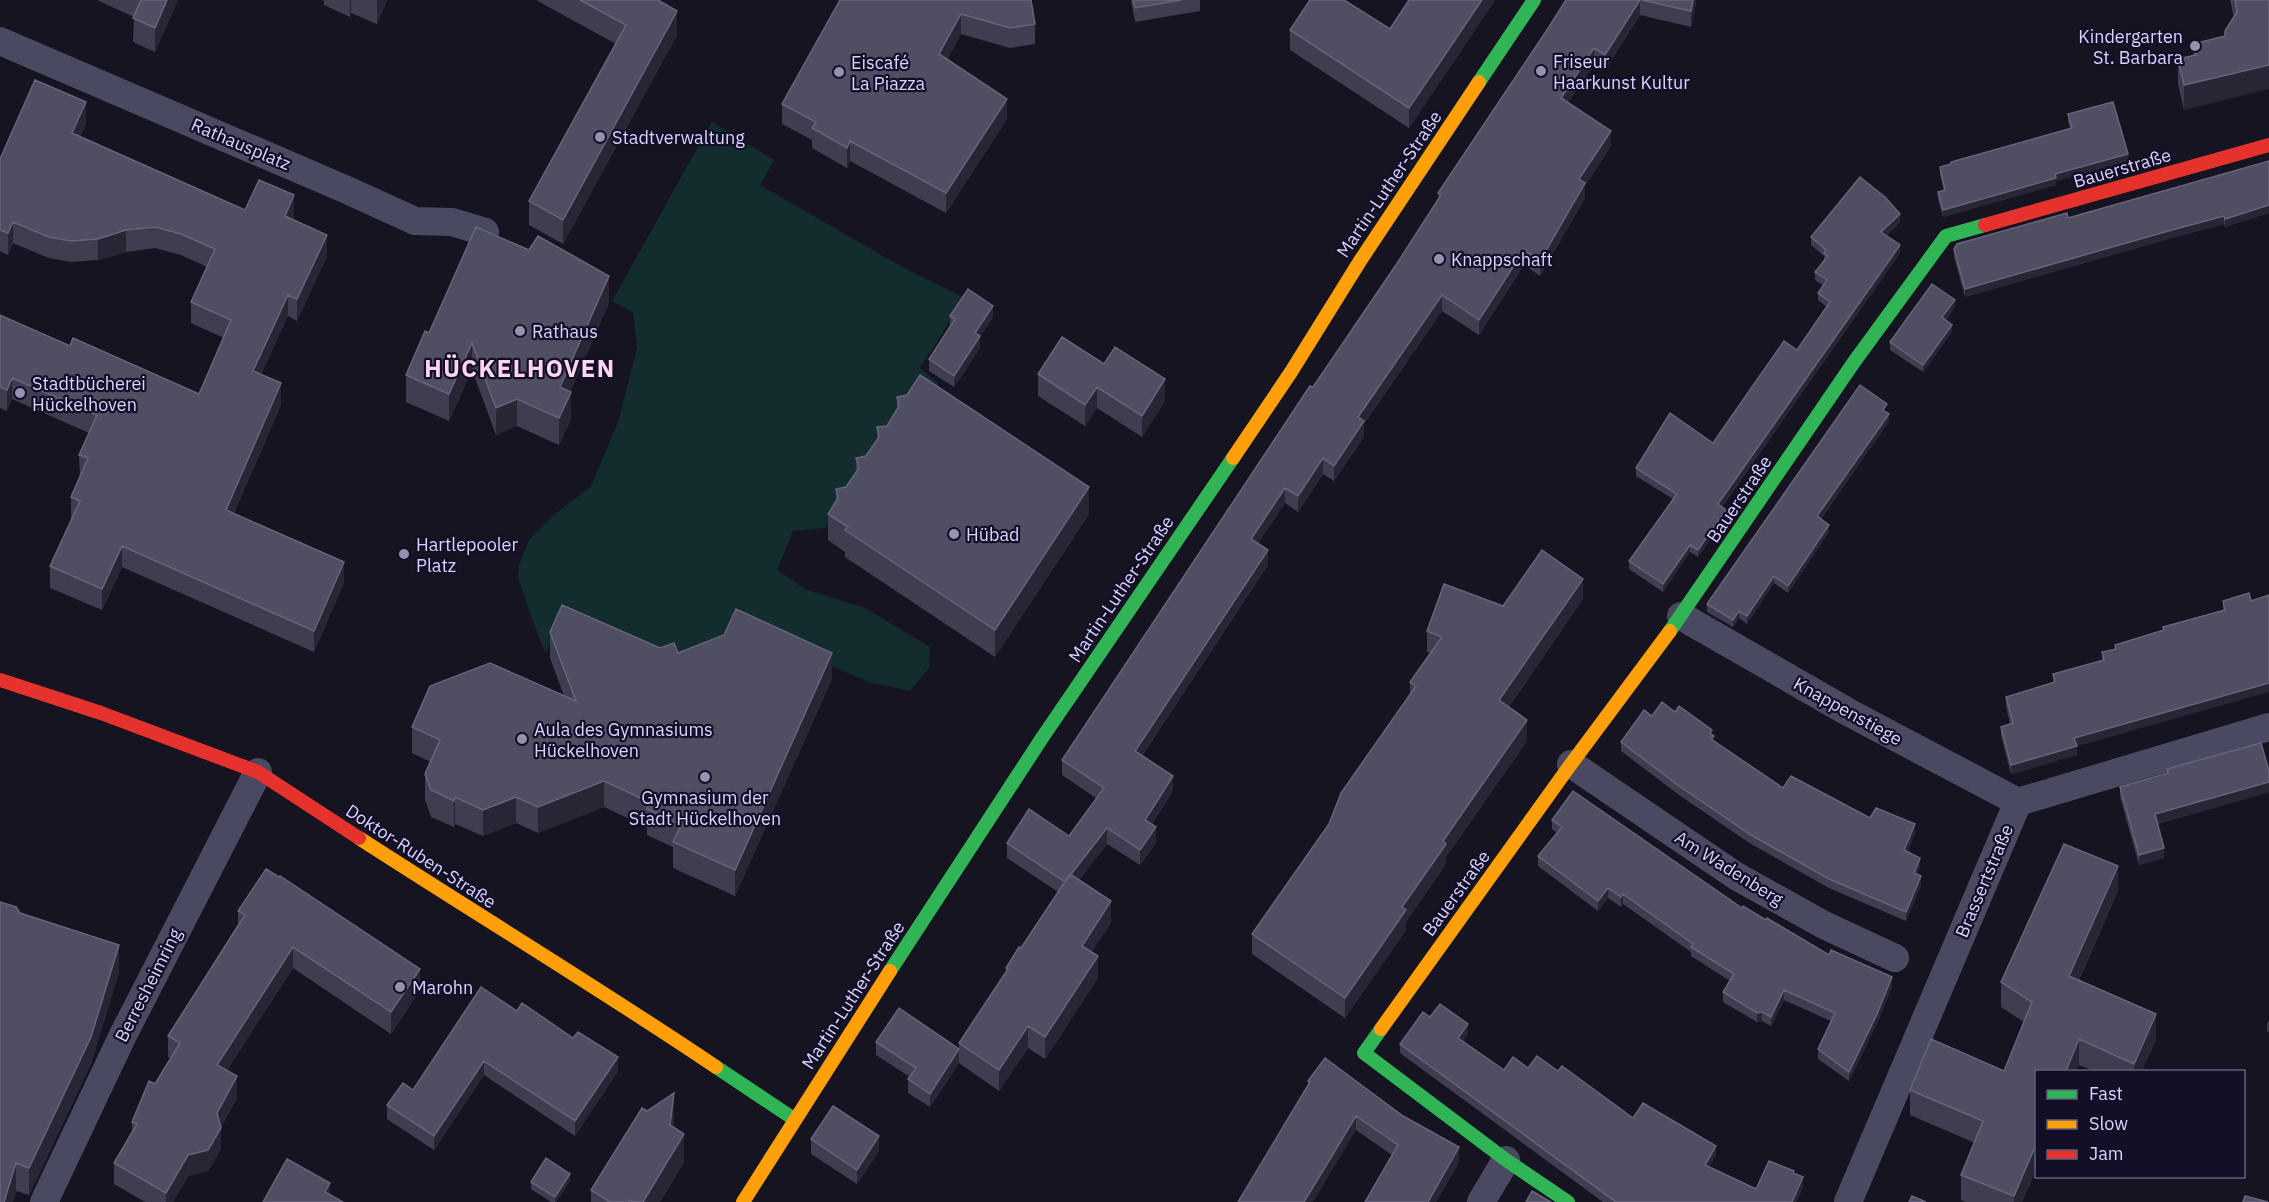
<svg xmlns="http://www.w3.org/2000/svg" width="2269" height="1202" font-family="'IBM Plex Sans',sans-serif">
	<rect width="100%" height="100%" fill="#161421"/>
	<path fill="#132c2d" d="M712,122L774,160L760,185L904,268L965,298L920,368L939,384L925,403L913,397L825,528L793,531L777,570L807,590L865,608L930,647L929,668L910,691L869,682L817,660L718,663L561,627L545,653L529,611L518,576L519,565L529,540L556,513L591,486L618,422L637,348L633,312L612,301Z"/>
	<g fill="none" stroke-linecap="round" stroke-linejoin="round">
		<path stroke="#4a4962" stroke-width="28" d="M0,41L347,190L415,221L452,222L485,232
			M1681,616L1848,712L2018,802
			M1571,764L1736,876L1824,925L1895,958
			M44,1202L123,1035L258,772
			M1481,1202L1506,1160
			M1848,1202L2018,802L2269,727"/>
		<path stroke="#30b455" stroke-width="14" d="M1479,82L1534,0
			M1670,631L1854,362L1946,236L1985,225
			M890,971L1042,738L1233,458
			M1381,1029L1364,1053L1506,1160L1568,1202
			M716,1067L794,1119"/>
		<path stroke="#ff9f0a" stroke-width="14" d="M1233,458L1291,372L1360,261L1479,82
			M359,838C478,915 599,988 716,1067
			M1381,1029L1571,764L1670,631
			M743,1202L890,971"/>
		<path stroke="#e5322d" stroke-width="14" d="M1985,225L2269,145
			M0,680L101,713L258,772L359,838"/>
	</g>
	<path fill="#403d50" d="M97,0H178L155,52L133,42L134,17Z
		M322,0H387L377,24L351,13L350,17L324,5V1Z
		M536,0H658L677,35L563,244L529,225V201L616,44Z
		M840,0H1031L1035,24V44L1010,48L961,34L947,60L1007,119L946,213L850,161L847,168L812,148V140L782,124V104Z
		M1131,0H1200V11L1135,22Z
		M1409,0H1495L1409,128L1290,50V30L1390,29Z
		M1566,0H1696V2L1691,27L1640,15L1605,70L1594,64L1568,102L1611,146L1585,186V198L1540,276L1524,265L1479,335L1442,311L1364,424V437L1334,481L1323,474L1298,512L1285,503L1258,543L1268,565L1142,756L1173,791L1152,824L1156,843L1140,865L1107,844L1079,880L1111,923L1091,952L1098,978L1045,1059L1028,1048L999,1091L959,1063L930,1107L908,1093V1079L910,1077L876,1055V1042L959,1049V1043L1006,971V968L1021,948L1058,892L1007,858V843L1069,836L1096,798L1062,775V760L1396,265L1438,199V193L1547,30Z
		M2230,0H2269L2184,110L2178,84V59L2193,55V44L2225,36L2234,18Z
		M2068,114L2128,161L2056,181V185L1943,217L1938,200V192L1944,191L1940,175V167L2070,128L2068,122Z
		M86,123L80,137L245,210L294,216L293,219L327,256L297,321L288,316L261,374L281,405L234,513L344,583L314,652L122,567L102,610L50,588V566L72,518H71V497L80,476L79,455L89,433L12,399L7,411L0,408V315L70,346L199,394L224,338L191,323V302L207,267L181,255L155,248L126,252L98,260L71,262L49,258L13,243L8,255L0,251V159Z
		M2269,161V213L2225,227L2224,224L2172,238L1965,297L1954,257V249L2068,218Z
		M1900,222L1886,236L1900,253L1722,507L1726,517L1698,557L1690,552L1663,592L1629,569V561L1673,499L1636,476V468L1713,443L1797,350L1827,307L1818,300V293L1823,285L1815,280V272L1824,261V256L1811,245V237Z
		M609,303L570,392L571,419L559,445L517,426L496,435L472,370L449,421L406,402V375L429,333Z
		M1955,307L1946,320L1952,332L1923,372L1890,350V342Z
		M950,316L993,317L980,337V348L954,387L929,371V359L950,328Z
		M1104,364L1165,401L1142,437L1097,408L1085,426L1038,396V374Z
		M897,397L1089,514L995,657L845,557V552L828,540V514L836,501V489L846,487L856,471V458L866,456L877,440V427L887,426L897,410Z
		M1887,411L1889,421L1821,519L1829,532L1788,593L1774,583L1747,624L1739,618L1733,627L1707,612V604Z
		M2249,593L2136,729L2077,746V755L2011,774L2001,736V727L2010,724L2006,706V697L2053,683V674L2102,660V652L2115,649V645L2163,630V627L2223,610V601Z
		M1583,599L1509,707L1527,741L1446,857V864L1406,922V930L1345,1018L1252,954V934L1329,824L1410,695V682L1430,653L1427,652V631L1503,606Z
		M550,632L660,648L678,653L832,679L735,896L673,868V847L647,835V827L604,807L538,833L516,823L483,836L455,824L454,827L431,817L425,800V774L431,762L412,753V727L564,696L550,658Z
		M1652,716L1712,735L1714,741L1783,788L1915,834L1907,852L1920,867L1917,874L1921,885L1906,921L1829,888L1751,844L1679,795L1621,751V742Z
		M2167,769L2269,771V792L2157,824L2164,858L2139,865L2120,797V787L2167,774Z
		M1552,820L1766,920L1829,955L1892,987L1877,1023L1849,1081L1818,1059V1049L1831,1021L1784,1000L1771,1026L1762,1021L1757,1022L1723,1002V992L1730,981L1691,956V952L1623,904L1621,907L1608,898L1598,911L1538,866V856L1557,833L1552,829Z
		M2118,891L2079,980L2156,1040L2142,1071H2094L2079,1065L2037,1071V1167L2022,1202H1966L1961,1200V1175L1975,1143L1910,1115V1090L2004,1071L2024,1022L2001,1007V982Z
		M238,911L420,990L391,1034L293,968L227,1070L237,1098L221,1127V1149L208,1171L188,1176L173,1202H145L114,1184V1163L132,1132V1122L171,1059L168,1057V1036L238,924Z
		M20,913L119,972L91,1064L29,1195L16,1191L13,1202Z
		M517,1011L618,1071L575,1136L484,1075L434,1150L387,1119V1105L413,1090Z
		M1430,1017L1468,1034L1463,1041L1504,1070L1528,1068L1558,1071L1633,1118L1716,1155L1709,1167L1756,1189L1794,1174L1803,1187L1796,1202H1603L1400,1053V1044Z
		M2269,1020V1032L2267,1031V1024Z
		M1308,1081L1459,1162L1436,1202H1365L1392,1155L1356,1130L1308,1085Z
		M647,1111L674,1121L673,1127L684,1162L660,1202H591V1190Z
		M811,1139L879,1151L857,1184L811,1154Z
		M570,1181L556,1202H551L531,1189V1182Z"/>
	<path fill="#282635" d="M167,0H178L155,52V28Z
		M350,0H351V13L350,17Z
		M377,0H387L377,24Z
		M1482,0H1495L1409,128V108Z
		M1640,0V15L1605,70V55Z
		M1693,0H1696V2L1691,27V11Z
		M677,11V35L563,244V220Z
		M961,14V34L939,74V54Z
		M1594,48V64L1561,113V98Z
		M2269,65V89L2184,110V85Z
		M1007,99V119L946,213V193Z
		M86,102V123L72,154V133Z
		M1611,131V146L1585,186V198L1540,276V261L1579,179Z
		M850,141V161L847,168V148Z
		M2128,154V161L2056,181V185L1943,217V210L2055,174Z
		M294,195V216L285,237V216Z
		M2269,205V213L2225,227V219Z
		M1900,214V222L1881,240V232Z
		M2224,216V224L2172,238L1965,297V289L2172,230Z
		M13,222V243L8,255V233Z
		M126,230V252L98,260V239Z
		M327,235V256L297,321V299Z
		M1900,245V253L1718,512V504Z
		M1524,250V265L1479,335V320Z
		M609,276V303L560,414V387Z
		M288,295V316L253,392V371Z
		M1442,295V311L1364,424V437L1334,481V466L1358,417Z
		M1955,300V307L1942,325V317Z
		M993,306V317L980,337V348L954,387V376L975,333Z
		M1952,325V332L1923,372V365Z
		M472,343V370L449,421V394Z
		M12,378V399L7,411V390Z
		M1165,379V401L1142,437V416Z
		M281,383V405L226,531V510Z
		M1097,387V408L1085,426V405Z
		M571,392V419L559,445V418Z
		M517,399V426L496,435V408Z
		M1889,414V421L1817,524V516Z
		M1323,458V474L1298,512V496Z
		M1089,487V514L995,657V630Z
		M1285,488V503L1251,554V539Z
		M1726,510V517L1698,557V550Z
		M1829,525V532L1788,593V586Z
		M1690,545V552L1663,592V584Z
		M122,546V567L102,610V589Z
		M1268,550V565L1135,766V751Z
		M344,562V583L314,652V631Z
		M1774,576V583L1747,624V616Z
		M1583,579V599L1499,721V700Z
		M1739,611V618L1733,627V620Z
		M832,653V679L735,896V870Z
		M2269,683V692L2074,747V738Z
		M1527,720V741L1446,857V864L1406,922V930L1345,1018V998L1443,841Z
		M2077,746V755L2011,774V765Z
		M1173,776V791L1145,835V820Z
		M604,781V807L538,833V807Z
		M2269,782V792L2155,824V814Z
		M455,797V824L454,827V801Z
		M516,797V823L483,836V810Z
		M1915,824V834L1904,860V850Z
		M1156,827V843L1140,865V850Z
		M1107,828V844L1065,897V882Z
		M2164,848V858L2139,865V855Z
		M1920,858V867L1914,882V873Z
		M2118,866V891L2069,1001V976Z
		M1921,876V885L1906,921V912Z
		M1608,888V898L1598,911V901Z
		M1623,894V904L1621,907V897Z
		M1111,901V923L1082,967V946Z
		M119,945V972L91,1064L29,1195V1168Z
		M293,947V968L217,1086V1065Z
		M1098,956V978L1045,1059V1037Z
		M420,969V990L391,1034V1012Z
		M1892,977V987L1877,1023L1849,1081V1072Z
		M1784,990V1000L1771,1026V1017Z
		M1762,1012V1021L1757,1022V1013Z
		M2156,1014V1040L2142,1071H2134V1064Z
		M1468,1024V1034L1458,1047V1038Z
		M1028,1026V1048L999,1091V1070Z
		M2079,1039V1065L2076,1071H2066Z
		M959,1050V1063L930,1107V1094Z
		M618,1057V1071L575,1136V1121Z
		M484,1061V1075L434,1150V1136Z
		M237,1076V1098L217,1134V1113Z
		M674,1093V1121L670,1152V1125Z
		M1356,1116V1130L1313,1202H1304Z
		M221,1128V1149L208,1171L188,1176L173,1202H166V1193L188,1155Z
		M684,1134V1162L660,1202H643Z
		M879,1136V1151L857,1184V1170Z
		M2037,1142V1167L2022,1202H2014V1196Z
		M1716,1146V1155L1705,1174V1165Z
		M1459,1147V1162L1436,1202H1428Z
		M16,1163V1191L13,1202H4Z
		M570,1174V1181L556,1202H555V1197Z
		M1803,1177V1187L1796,1202H1792Z
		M330,1183V1202L325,1192Z"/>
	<path fill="#504e63" stroke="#66637b" stroke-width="1.5" d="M141,0H167L155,28L133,18Z
		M580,0H658L677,11L563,220L529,201L626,25Z
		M840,0H1031L1035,24L1010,28L961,14L939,54L1007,99L946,193L850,141L847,148L812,128L816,122L782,104Z
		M1133,0H1181L1135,8Z
		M1310,0H1344L1390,29L1409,0H1482L1409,108L1290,30Z
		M1566,0H1640L1605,55L1594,48L1561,98L1611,131L1579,179L1585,183L1540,261L1524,250L1479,320L1442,295L1358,417L1364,421L1334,466L1323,458L1298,496L1285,488L1251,539L1268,550L1135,751L1173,776L1145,820L1156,827L1140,850L1107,828L1065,882L1007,843L1029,809L1069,836L1104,788L1062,760L1310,386L1313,387L1396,265L1441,195L1438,193L1547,30Z
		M1642,0H1693L1691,11Z
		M2235,0H2269V65L2184,85L2178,59L2196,55L2193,44L2225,36V31L2237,12Z
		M35,80L86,102L72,133L245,210L259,180L294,195L285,216L327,235L297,299L288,295L253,371L281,383L226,510L344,562L314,631L122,546L102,589L50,566L80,501L71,497L88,458L79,455L97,415L12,378L7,390L0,387V315L70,346L73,338L199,394L231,320L191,302L215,249L181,234L155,227L126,230L98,239L71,241L49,237L13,222L8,233L0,230V159Z
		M2113,102L2128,154L2055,174L2056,178L1943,210L1938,192L1945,190L1940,167L1951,164V162L2072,128L2068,114Z
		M2269,161V205L2225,219L2224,216L2172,230L1965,289L1954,249L1957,244L2067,213L2068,218Z
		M1860,177L1885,197L1900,214L1881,232L1900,245L1718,504L1726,510L1698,550L1690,545L1663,584L1629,561L1677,494L1636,468L1670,413L1713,443L1784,341L1797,350L1830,302L1818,293L1827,280L1815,272L1828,256L1824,253L1826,250L1811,237Z
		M476,227L529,250L538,236L609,276L560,387L571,392L559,418L517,399L496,408L472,343L449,394L406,375L425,331L429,333Z
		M1932,284L1955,300L1942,317L1952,325L1923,365L1890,342Z
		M968,289L993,306L975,333L980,336L954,376L929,359L955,319L950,316Z
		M1062,337L1104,364L1115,347L1165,379L1142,416L1097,387L1085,405L1038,374Z
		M920,375L1089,487L995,630L845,530L848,527L828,514L838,498L836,489L846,487L859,468L856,458L866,456L879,437L877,427L887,426L899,406L897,397L907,395Z
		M1860,385L1887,404L1883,410L1889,414L1817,516L1829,525L1788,586L1774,576L1747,616L1739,611L1733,620L1707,604Z
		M1542,550L1583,579L1499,700L1527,720L1443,841L1446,844L1402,907L1406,910L1345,998L1252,934L1329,824L1341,793L1416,686L1410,682L1442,637L1427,631L1444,584L1503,606Z
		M2249,593L2251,601L2269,595V683L2074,738L2077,746L2011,765L2001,727L2013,723L2006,697L2055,682L2053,674L2104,660L2102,652L2116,649L2115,645L2164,630L2163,627L2225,610L2223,601Z
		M562,605L660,648L674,643L678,653L724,635L736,609L832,653L735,870L673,842L681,825L647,809L649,802L604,781L538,807L516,797L483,810L455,797L454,801L431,790L425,774L440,740L412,727L430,686L490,663L576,701L550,632Z
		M1662,702L1675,712L1679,706L1712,730L1710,733L1714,736L1711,739L1783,788L1791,776L1870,818L1876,808L1915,824L1904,850L1920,858L1914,873L1921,876L1906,912L1829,879L1751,835L1679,786L1621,742L1644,710L1652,716Z
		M2261,743L2269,771V782L2155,814L2164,848L2139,855L2120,787L2168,773L2167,769Z
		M1573,791L1742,908L1743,906L1766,920L1767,918L1829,955L1831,950L1892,977L1877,1014L1849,1072L1818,1049L1835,1013L1784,990L1771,1017L1762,1012L1757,1013L1723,992L1734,974L1691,947L1693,944L1623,894L1621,897L1608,888L1598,901L1538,856L1562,827L1552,820Z
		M2064,844L2118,866L2069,976L2156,1014L2134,1064L2079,1039L2066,1071H2037V1142L2014,1196L1961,1175L1983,1121L1910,1090L1931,1039L2004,1071L2032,1002L2001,982Z
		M266,869L279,877L280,876L420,969L391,1012L293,947L217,1065L237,1076L217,1113L221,1128L208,1150L188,1155L166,1193L114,1163L137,1124L132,1122L149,1081L155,1084L180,1043L168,1036L245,915L238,911Z
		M1070,874L1111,901L1082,946L1098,956L1045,1037L1028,1026L999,1070L959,1043L1008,969L1006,968L1019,947L1021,948Z
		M0,902L16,907L20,913L119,945L91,1037L29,1168L16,1163L4,1202H0Z
		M481,987L517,1011L522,1003L573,1038L578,1032L618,1057L575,1121L484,1061L434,1136L387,1105L403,1083L413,1090Z
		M1440,1004L1468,1024L1458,1038L1504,1070L1513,1057L1528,1068L1537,1056L1558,1071L1562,1066L1633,1118L1643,1103L1716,1146L1705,1165L1756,1189L1769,1161L1794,1171L1793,1173L1803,1177L1792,1202H1616L1400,1044L1423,1012L1430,1017Z
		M899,1008L959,1049L930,1094L908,1079L916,1068L876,1042Z
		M1325,1058L1403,1116L1459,1147L1428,1202H1365L1398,1145L1356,1116L1304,1202H1238L1310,1082L1308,1081Z
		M674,1093L670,1125L684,1134L643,1202H633L630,1200L629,1202H610L591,1190L642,1108L647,1111Z
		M833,1106L879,1136L857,1170L811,1139Z
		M546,1158L570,1174L555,1197L531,1182Z
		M287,1159L330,1183L325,1192L343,1202H263Z
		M1532,1191L1551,1202H1526Z
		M1912,1196L1926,1202H1909Z
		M2245,1196L2268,1202H2243Z"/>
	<g fill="#9591b1" stroke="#130f26" stroke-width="2">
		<circle cx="2195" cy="46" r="6"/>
		<circle cx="1541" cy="71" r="6"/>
		<circle cx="839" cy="72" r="6"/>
		<circle cx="600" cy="137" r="6"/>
		<circle cx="1439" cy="259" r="6"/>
		<circle cx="520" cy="331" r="6"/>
		<circle cx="20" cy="393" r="6"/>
		<circle cx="954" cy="534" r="6"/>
		<circle cx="404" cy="554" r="6"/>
		<circle cx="522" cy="739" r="6"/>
		<circle cx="705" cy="777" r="6"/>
		<circle cx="400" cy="987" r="6"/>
	</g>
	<g text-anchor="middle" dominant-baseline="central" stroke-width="4.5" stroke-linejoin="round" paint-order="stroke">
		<g font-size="18" fill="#d9d4ff" stroke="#130f26" text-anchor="start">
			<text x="2183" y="36" text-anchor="end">Kindergarten<tspan x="2183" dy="21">St. Barbara</tspan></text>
			<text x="1553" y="61">Friseur<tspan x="1553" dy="21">Haarkunst Kultur</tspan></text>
			<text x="851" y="62">Eiscafé<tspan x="851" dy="21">La Piazza</tspan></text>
			<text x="612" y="137">Stadtverwaltung</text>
			<text x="1451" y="259">Knappschaft</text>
			<text x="532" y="331">Rathaus</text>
			<text x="32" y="383">Stadtbücherei<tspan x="32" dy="21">Hückelhoven</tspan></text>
			<text x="966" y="534">Hübad</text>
			<text x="416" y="544">Hartlepooler<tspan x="416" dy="21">Platz</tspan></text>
			<text x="534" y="729">Aula des Gymnasiums<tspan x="534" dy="21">Hückelhoven</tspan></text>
			<text x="705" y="797" text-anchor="middle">Gymnasium der<tspan x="705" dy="21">Stadt Hückelhoven</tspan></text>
			<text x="412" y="987">Marohn</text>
		</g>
		<g font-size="18" fill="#d9d4ff" stroke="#130f26">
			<text transform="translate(241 144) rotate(23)">Rathausplatz</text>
			<text transform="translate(2122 168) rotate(-16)">Bauerstraße</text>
			<text transform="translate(1389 184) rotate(-56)">Martin-Luther-Straße</text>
			<text transform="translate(1739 499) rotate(-56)">Bauerstraße</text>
			<text transform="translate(1121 589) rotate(-56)">Martin-Luther-Straße</text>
			<text transform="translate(1848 711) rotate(29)">Knappenstiege</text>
			<text transform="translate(421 856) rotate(33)">Doktor-Ruben-Straße</text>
			<text transform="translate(1729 868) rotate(32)">Am Wadenberg</text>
			<text transform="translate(1984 881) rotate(-67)">Brassertstraße</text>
			<text transform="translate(1456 893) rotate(-54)">Bauerstraße</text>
			<text transform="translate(148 985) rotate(-63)">Berresheimring</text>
			<text transform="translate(853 995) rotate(-57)">Martin-Luther-Straße</text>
		</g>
		<g font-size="24" font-weight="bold" letter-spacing="1.5" fill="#ffd6f0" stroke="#130f26">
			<text x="520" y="368">HÜCKELHOVEN</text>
		</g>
	</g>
	<rect x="2035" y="1070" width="210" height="108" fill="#130f26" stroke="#625e7d" stroke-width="1.5"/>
	<rect x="2047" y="1090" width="30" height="9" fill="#30b455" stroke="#625e7d" stroke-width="1.5"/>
	<text x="2089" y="1100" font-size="18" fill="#d9d4ff">Fast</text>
	<rect x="2047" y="1120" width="30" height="9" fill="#ff9f0a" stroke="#625e7d" stroke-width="1.5"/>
	<text x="2089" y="1130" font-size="18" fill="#d9d4ff">Slow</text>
	<rect x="2047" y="1150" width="30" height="9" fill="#e5322d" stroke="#625e7d" stroke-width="1.5"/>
	<text x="2089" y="1160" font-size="18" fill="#d9d4ff">Jam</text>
</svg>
